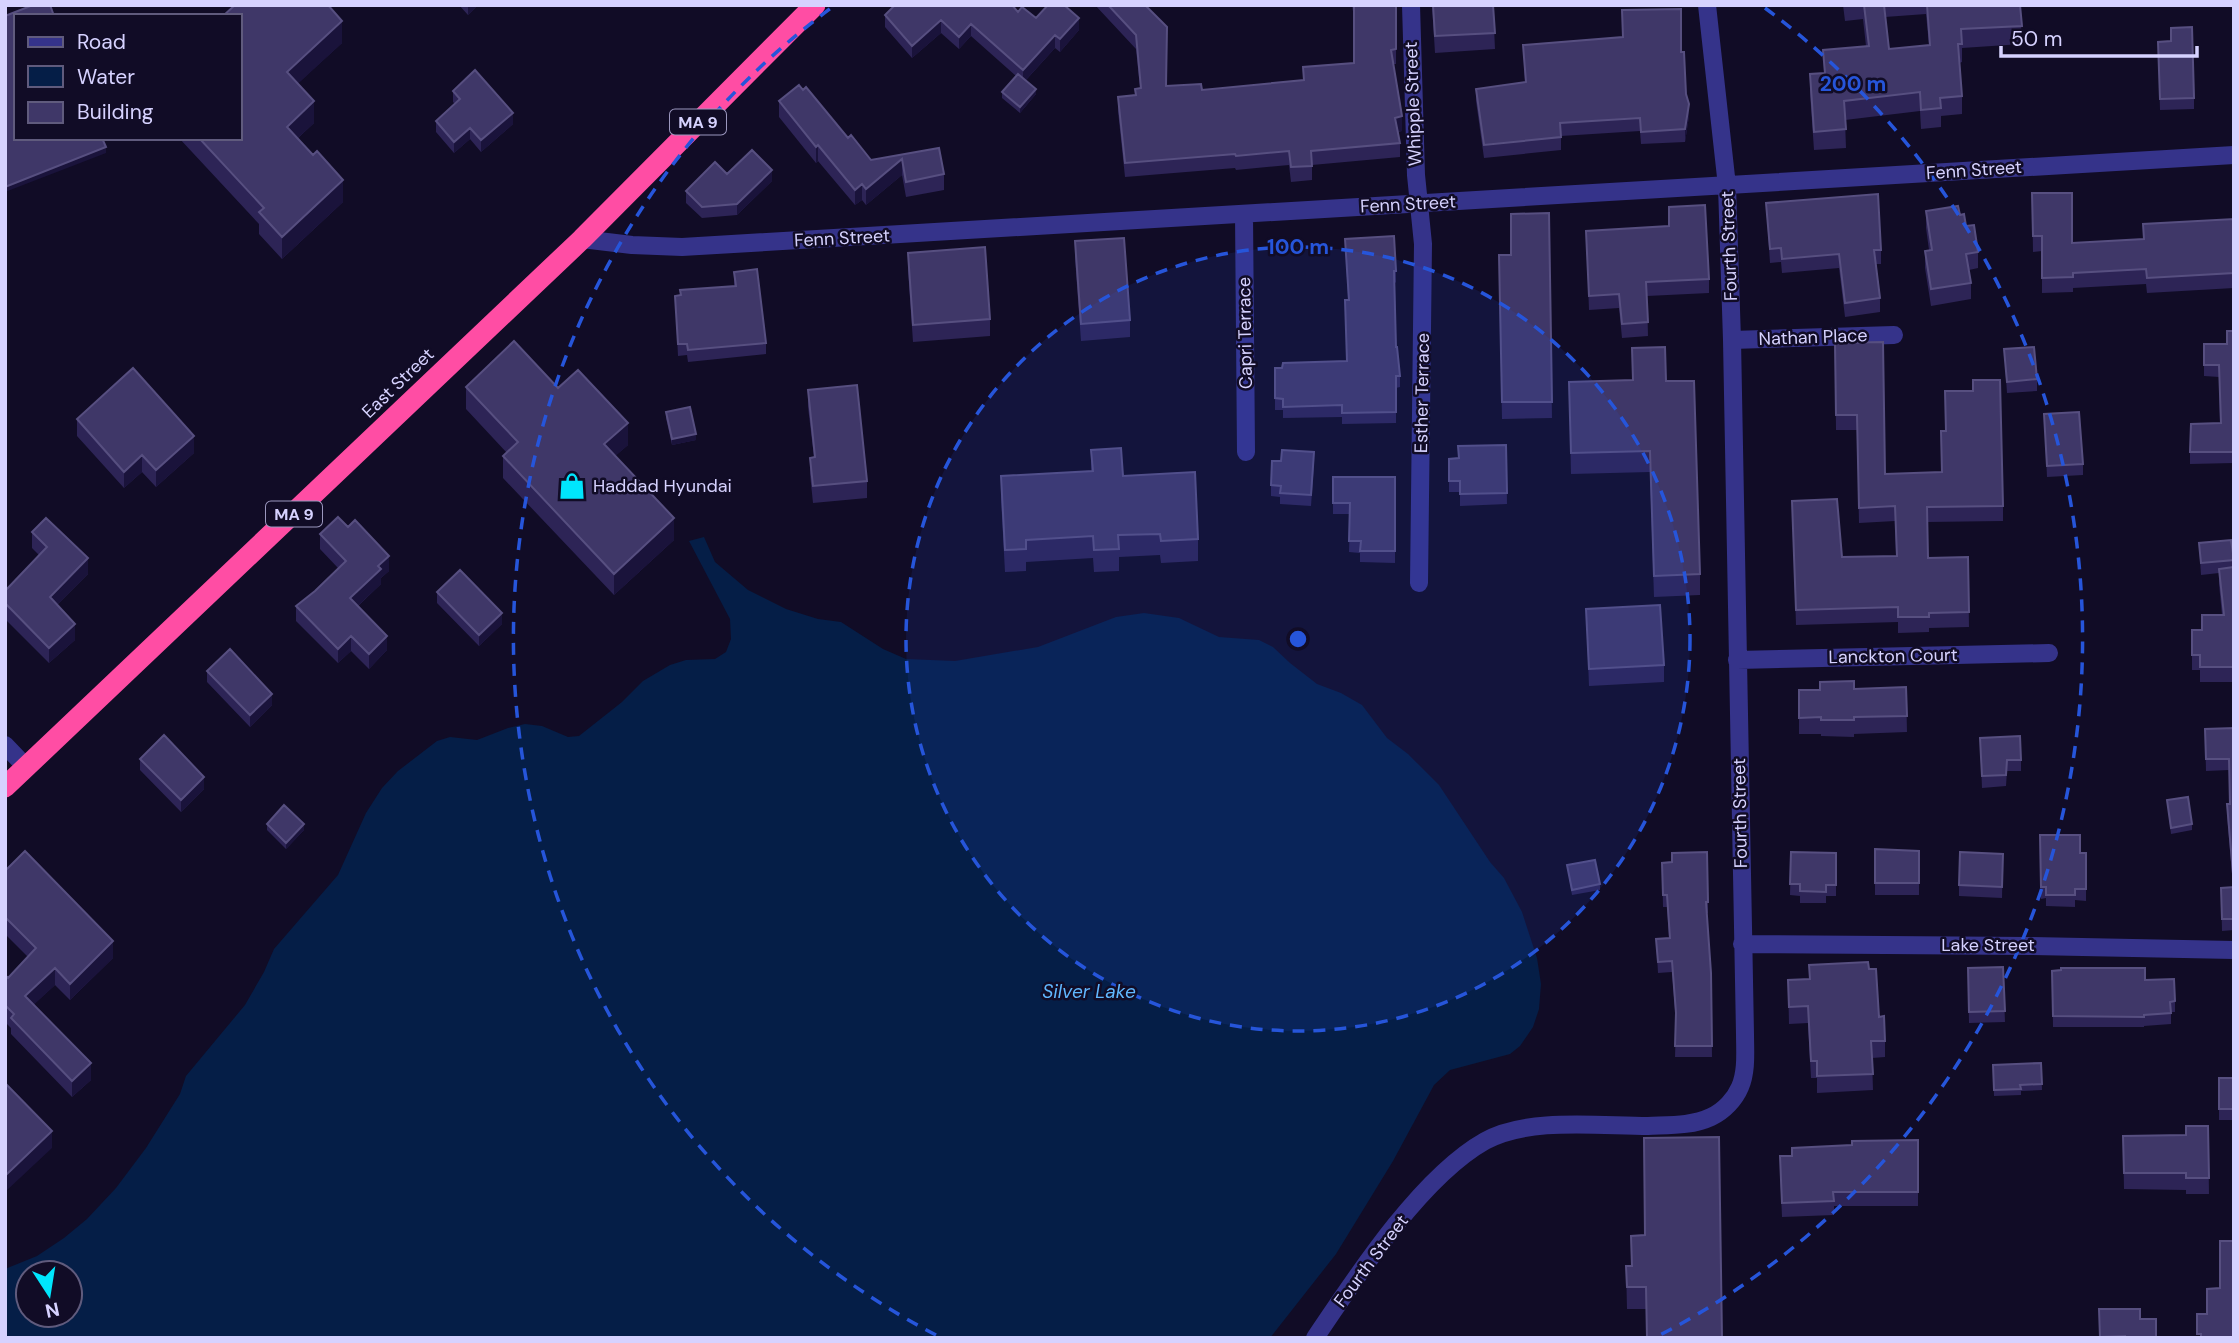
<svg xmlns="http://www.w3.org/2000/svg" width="2239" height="1343" font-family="'DM Sans',sans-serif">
	<rect width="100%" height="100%" fill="#110c26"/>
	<path fill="#051e47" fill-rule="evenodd" d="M704,537L715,562L748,590L786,609L818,619L841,622L883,649L906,659L955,661L1038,647L1116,617L1144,613L1179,618L1219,637L1259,640L1273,647L1290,663L1317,684L1341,693L1362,705L1387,738L1408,754L1439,785L1490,862L1504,878L1522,912L1537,958L1541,984L1539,1009L1533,1027L1520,1046L1510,1054L1450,1070L1434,1085L1393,1161L1336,1254L1270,1338H5V1269L37,1256L64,1238L87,1219L116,1188L146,1148L180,1094L186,1076L245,1005L264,972L274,949L338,875L366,813L382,788L398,771L437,741L450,737L477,740L508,728L525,724L542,726L568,737L579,736L622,702L643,681L670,665L686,660L715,659L726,652L731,639L730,619L689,541ZM28,1273H70V1315H28Z"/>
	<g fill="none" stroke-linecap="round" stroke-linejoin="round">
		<path stroke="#35338a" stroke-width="18" d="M1411,5L1416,175L1423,244L1419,583
			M1244,214L1246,452
			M582,239L632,245L682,247L2234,155
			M1732,340L1894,335
			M1737,660L2049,653
			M5,745L26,767
			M1742,944L2028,946L2234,950
			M1315,1338C1356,1277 1421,1177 1485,1141C1528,1117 1599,1126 1648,1126C1669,1125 1692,1126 1711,1117C1724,1111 1735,1099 1740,1087C1747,1071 1745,1051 1745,1034L1732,340L1727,186L1707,5"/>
		<path stroke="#ff4da4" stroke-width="21" d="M5,787L582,239L815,5"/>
	</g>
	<path fill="#2d2456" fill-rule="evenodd" d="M459,5H478L468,15Z
		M1095,5H1145L1167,86L1202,90L1303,80V67L1354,63V18L1352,5H1396V64H1393L1402,131L1398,132L1400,143V157L1312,165V180L1291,182L1289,165L1236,170L1235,168L1125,177L1118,111V97L1135,95V89L1140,88L1136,49Z
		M1432,5H1493L1495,49L1435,53Z
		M1843,5H2020L2022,44L1962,48V62L1959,63L1962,96V114L1941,116V127L1921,129L1920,111L1845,120L1846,148L1814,150L1810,93V74L1824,73L1823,50L1866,46L1863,19L1845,21ZM1926,14L1929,45L1889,49L1885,17Z
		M1018,12L1036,18L1079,30L1060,52L1055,48L1026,80L1036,94L1020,113L1002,98V92L1016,76L971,36L959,49L941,33L912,58L885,27V15Z
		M240,16L342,43L298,83L314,123L298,138L313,155L343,202L282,259L259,234V224L179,138H240Z
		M2158,42L2194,98V109L2160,110Z
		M1523,45L1681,52L1689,116L1685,142L1641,144L1640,131L1561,136V150L1484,158L1476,101V89L1525,82Z
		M453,91L513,124L481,152L470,139L454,153L436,132V121L455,104L453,102Z
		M779,101L848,138L871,160L939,148L944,174V190L906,197L902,175L866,205L862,200L855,205L818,161L816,163L779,117Z
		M727,174L772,181L737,215L702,218L686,203V191Z
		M2032,193L2072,243L2143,239V224L2234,219V288L2147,293L2146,284L2073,288V292L2042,293V251L2033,252Z
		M1766,203L1881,250V264H1876L1880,298V312L1845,317L1839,268L1782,273L1781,262L1770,263Z
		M1926,211L1960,215L1978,252V268L1969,270L1971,283V299L1931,306L1925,268V251L1929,250L1926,228Z
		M1549,213L1552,418L1502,419L1499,255H1511Z
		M1586,231L1709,279V293L1647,296L1648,336L1622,338L1619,308L1589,310Z
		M1345,239L1396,271V282L1395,283L1396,347L1400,376V387L1396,388V423L1342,424V417L1283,418V410H1275V368L1346,361L1348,300Z
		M1075,241L1130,320V337L1081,341L1075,258Z
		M908,253L990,319V336L913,342L908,270Z
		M734,272L766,343V354L688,362L687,355L678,356L675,296L734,286Z
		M2234,331V463L2190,464V452L2220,423L2219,377L2204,376V344H2227Z
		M1835,343L1885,474L2003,506V521L1927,522L1928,558L1968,557L1969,627L1929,628V632L1898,633V622L1796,625L1792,501L1842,557L1896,556L1895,521L1859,523L1857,430H1836Z
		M1632,348L1666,381L1700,574V595L1654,597L1650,472L1571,474L1569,382L1633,380Z
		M2004,349L2037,379V391L2007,393Z
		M466,387L558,388L628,445L615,456L674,540L614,595L503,478V456L507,453L466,409Z
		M808,390L867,481V498L813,503L810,474V458L814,457L808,407Z
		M666,412L696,440L672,445L666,418Z
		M2044,414L2083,464V475L2047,477Z
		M77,419L194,453L156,487L142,472L124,488L77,436Z
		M1506,445L1507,504L1460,506V492H1449V459L1458,458V446Z
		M1091,450L1198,539V561L1161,563L1160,555L1119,557V571L1094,572L1093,558L1026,562V571L1005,572L1001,498V476L1091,471Z
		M1281,461L1314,464L1311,506L1280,504V497L1271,496V485Z
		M1333,477H1395V563L1360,562V553L1349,552L1350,514H1333Z
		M32,532L88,574L57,605L75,640L49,663L5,619V591L39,555L32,548Z
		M320,534L389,571L381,578V584L358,606L387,650L369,669L351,651L338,663L296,621V606L315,591L338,568L320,549Z
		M2199,543L2234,560V682H2200V670H2192V630H2202L2222,615L2219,584V573L2201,575Z
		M437,592L502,624L479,646L437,603Z
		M1586,609L1664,665V682L1589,686Z
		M207,671L272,705L250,727L207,682Z
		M1906,687L1907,732L1854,734V737L1821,736V734H1799V690Z
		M2234,728V930L2222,931L2221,888L2233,887L2227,815V804H2229V770L2206,771L2205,729Z
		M1980,738L2021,760V771H2007L2006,786L1982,788Z
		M140,759L204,789L181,812L140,770Z
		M2167,800L2192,824V830L2171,834Z
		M267,824L304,830L286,849L267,830Z
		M2040,835L2080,853H2086V901L2075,900V907L2046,906V898L2041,899Z
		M1875,849L1919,851V895H1875Z
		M1791,852L1836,853V896H1826V903H1800V896L1790,895Z
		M2003,854L2002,898L1959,896V885Z
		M1662,863L1708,902V913H1707L1711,973L1712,1057H1675L1676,1023L1672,972L1658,973L1656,939L1669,938L1667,907H1663Z
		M1567,865L1600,884V890L1572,895Z
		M5,871L113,958L70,1000L55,985L34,1004L91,1080L72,1097L11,1034V1028L5,1022V975L8,978L28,957L5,934Z
		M1809,965L1869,969L1879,1017L1885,1041V1057L1872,1058L1873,1090L1817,1093V1078H1811L1808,1023L1789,1024L1788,980L1809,979Z
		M2003,967L2005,1022L1969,1023L1968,968Z
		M2052,971L2145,980L2175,1001V1012H2171V1024L2144,1026V1027H2053Z
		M2041,1063L2042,1090L2021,1091V1095L1994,1096L1993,1065Z
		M2219,1078H2234V1120H2219Z
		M2208,1126L2209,1194H2186V1190L2124,1189L2123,1136L2186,1135Z
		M1719,1137L1722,1338H1733H1646V1309H1627L1626,1266H1632L1631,1236L1645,1235L1644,1138Z
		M1918,1140V1206H1834V1215L1782,1217L1780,1171L1792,1156L1852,1145Z
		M2099,1309L2140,1319L2156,1338H2100Z"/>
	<path fill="#1a133b" d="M468,5H478L468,15Z
		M1079,18V30L1060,52V39Z
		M941,20V33L912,58V46Z
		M342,21V43L287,94V72Z
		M971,24V36L959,49V37Z
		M1055,35V48L1023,83V70Z
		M1036,89V94L1020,113V107Z
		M314,101V123L287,148V127Z
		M1689,104V116L1685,142V129Z
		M513,113V124L481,152V140Z
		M1402,116V131L1395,132V118Z
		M470,128V139L454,153V142Z
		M818,145V161L816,163V147Z
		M106,147V153L5,192V187Z
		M902,159V175L866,205V189Z
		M772,170V181L737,215V204Z
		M343,180V202L282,259V237Z
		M862,184V200L855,205V190Z
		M628,423V445L604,466V444Z
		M696,434V440L672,445V439Z
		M194,436V453L156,487V470Z
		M142,455V472L124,488V472Z
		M674,518V540L614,595V574Z
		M389,556V571L381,578V584L350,613V598Z
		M88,558V574L50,612V597Z
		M502,613V624L479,646V635Z
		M75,624V640L49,663V648Z
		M351,636V651L338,663V649Z
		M387,636V650L369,669V654Z
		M272,694V705L250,727V715Z
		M204,777V789L181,812V800Z
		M304,824V830L286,849V843Z
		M113,941V958L70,1000V984Z
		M55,968V985L25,1013V996Z
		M91,1063V1080L72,1097V1081Z
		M52,1131V1148L5,1192V1176Z"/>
	<path fill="#3f3768" stroke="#574f80" stroke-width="2" d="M33,5H50L54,16H16V138H102L106,147L5,187V16Z
		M235,5H328L342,21L287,72L314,101L287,127L313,155L317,151L343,180L282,237L259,212L264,208L199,138H240V16H223Z
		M895,5H1012L1018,12L1022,7L1036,18L1048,5H1064L1079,18L1060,39L1055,35L1023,70L971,24L959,37L941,20L912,46L885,15Z
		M1108,5H1145L1167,27L1166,86L1201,84L1202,90L1304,80L1303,67L1354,63V5H1396V49L1391,50L1402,116L1395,118L1400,143L1311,151L1312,166L1291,167L1289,151L1236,156L1235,154L1125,163L1118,97L1136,95L1135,89L1141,88L1136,35Z
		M1433,5H1493L1495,33L1435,36Z
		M1864,5H1884L1889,49L1930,45L1927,5H2020L2022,26L1961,29L1962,44H1958L1962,96L1940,98L1941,108L1921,110L1920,92L1844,101L1846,129L1814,132L1810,74L1825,73L1823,50L1869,46Z
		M1681,9V52H1684L1686,94L1689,104L1685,129L1641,132L1640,118L1560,123L1561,137L1484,145L1476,89L1526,82L1523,45L1623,37L1622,10Z
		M2192,27L2194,98L2160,99L2158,42L2171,41V28Z
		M475,70L513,113L481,140L470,128L454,142L436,121L460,99L453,91Z
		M1018,74L1036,89L1020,107L1002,92Z
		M799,85L803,90L806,87L848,138L851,135L871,160L939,148L944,174L906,182L902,159L866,189L862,184L855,190L818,145L816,147L779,101Z
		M752,150L772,170L737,204L702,207L686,191L715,162L727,174Z
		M2032,193H2072V243L2144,239L2143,224L2234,219V273L2147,278L2146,269L2073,273V277L2042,278V236H2033Z
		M1878,194L1881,250H1874L1880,298L1845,303L1839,254L1782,259L1781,248L1770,249L1766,203Z
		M1705,205L1709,279L1646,282L1648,322L1622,324L1619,294L1589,296L1586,231L1669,226V207Z
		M1958,206L1960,215L1964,214L1966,226L1974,225L1978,252L1966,254L1971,283L1931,289L1925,251L1932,250L1926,211Z
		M1549,213L1552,402H1502L1499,255H1511V214Z
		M1394,236L1396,271H1394L1396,347H1397L1400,376H1396V412L1342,413V405L1283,407V399L1275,398V368H1282L1283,363L1347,361L1345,300H1349L1345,239Z
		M1124,238L1130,320L1081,324L1075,241Z
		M985,247L990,319L913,325L908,253Z
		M757,269L766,343L688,350L687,344H678L675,296L681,295L680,290L736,286L734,272Z
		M2227,331H2234V452H2190L2191,424L2221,423L2219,365H2204V344H2227Z
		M514,341L558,388L578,370L628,423L604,444L674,518L614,574L503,456L518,442L466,387Z
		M1883,342L1885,474L1942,472L1941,431H1946L1945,391H1973V380H2000L2003,506L1927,507L1928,558L1968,557L1969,612L1929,613V617H1898V607L1796,610L1792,501L1837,499L1842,557L1897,556L1895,506L1859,508L1857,415H1836L1835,343Z
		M1665,347L1666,381H1694L1700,574L1654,576L1650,451L1571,453L1569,382L1633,380L1632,348Z
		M2034,347L2037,379L2007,382L2004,349Z
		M133,368L194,436L156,470L142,455L124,472L77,419Z
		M857,385L867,481L813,486L810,458L815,457L808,390Z
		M690,407L696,434L672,439L666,412Z
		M2079,412L2083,464L2047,466L2044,414Z
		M1506,445L1507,493L1460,494V481H1449V459L1459,458L1458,446Z
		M1121,448L1123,476L1195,472L1198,539L1161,541L1160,534L1118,535L1119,549L1094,550L1093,536L1026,540V549L1005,550L1001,476L1093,471L1091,450Z
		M1282,450L1314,452L1311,495L1280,493L1281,486L1271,485L1272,461H1281Z
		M1333,477H1395V551H1360L1361,541H1349L1350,503H1333Z
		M338,517L348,527L355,520L389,556L378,566L381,569L350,598L387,636L369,654L351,636L338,649L296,606L315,591L346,561L320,534Z
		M46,518L88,558L50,597L75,624L49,648L5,603V591L47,547L32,532Z
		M2231,540L2234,560L2201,563L2199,543Z
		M2234,567V667H2200V655H2192V630H2202V615H2224L2219,569Z
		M460,570L502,613L479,635L437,592Z
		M1660,605L1664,665L1589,669L1586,609Z
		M230,649L272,694L250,715L207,671Z
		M1854,681V689L1906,687L1907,716L1854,717V720H1821V717L1799,718V690H1820V682Z
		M2234,728V885L2227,804H2230L2229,759H2206L2205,729Z
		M164,735L204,777L181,800L140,759Z
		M2020,736L2021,760H2007L2006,775L1982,776L1980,738Z
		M2188,797L2192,824L2171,828L2167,800Z
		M284,805L304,824L286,843L267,824Z
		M2040,835H2080V853H2086V889H2075V895H2046V887H2041Z
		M1875,849L1919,851V883H1875Z
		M25,851L113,941L70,984L55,968L25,996L91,1063L72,1081L11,1018L14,1014L5,1005V975L8,978L36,948L5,917V871Z
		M1707,852L1708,902H1706L1711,973L1712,1046H1675L1676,1013L1672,961L1658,962L1656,939L1670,938L1667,895H1663L1662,863L1672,862V853Z
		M1791,852L1836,853V885H1826V892L1800,891V884H1790Z
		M1960,852L2003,854L2002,887L1959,885Z
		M1595,860L1600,884L1572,890L1567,865Z
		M2234,887V919H2222L2221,888Z
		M1868,962L1869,969H1876L1879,1017L1884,1016L1885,1041H1871L1873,1074L1817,1076V1061H1811L1808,1006L1789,1007L1788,980L1810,979L1809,965Z
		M2003,967L2005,1011L1969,1012L1968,968Z
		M2061,968H2145V980L2174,979L2175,1001L2170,1002L2171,1013L2144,1015V1017L2053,1016L2052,971L2061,970Z
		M2041,1063L2042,1084L2020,1085L2021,1089L1994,1090L1993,1065Z
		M2219,1078H2234V1109H2219Z
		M5,1083L52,1131L5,1176Z
		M2186,1126H2208L2209,1178H2186V1173H2124L2123,1136L2186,1135Z
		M1719,1137L1722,1338H1733H1647L1646,1287H1627L1626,1266H1632L1631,1236L1645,1235L1644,1138Z
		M1918,1140V1192H1833L1834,1201L1782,1203L1780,1156H1792V1148L1852,1145V1141Z
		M2220,1241H2234V1338H2201V1334H2197V1314H2207V1289L2220,1288Z
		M2099,1309H2140V1319H2156V1338H2125V1336L2100,1337Z"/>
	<circle cx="1298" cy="639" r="392" fill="#2655da" fill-opacity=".12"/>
	<g fill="none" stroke="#2655da" stroke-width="3.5" stroke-dasharray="12 9">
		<circle cx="1298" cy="639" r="392"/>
		<path d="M936 1335A785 785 0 0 1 831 8M1765 8A785 785 0 0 1 1660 1335"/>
	</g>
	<defs>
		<symbol id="shop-bare" viewBox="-9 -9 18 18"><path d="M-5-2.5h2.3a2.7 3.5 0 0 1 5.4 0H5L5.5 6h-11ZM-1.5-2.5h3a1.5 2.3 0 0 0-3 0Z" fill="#00e6fd" stroke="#110c26" stroke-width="2.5" paint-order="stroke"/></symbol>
	</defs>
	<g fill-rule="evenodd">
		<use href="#shop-bare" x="553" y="467" width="38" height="38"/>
	</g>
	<g text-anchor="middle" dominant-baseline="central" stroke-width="5" stroke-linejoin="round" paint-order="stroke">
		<g fill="#110c26" stroke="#9b97be" stroke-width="2">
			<rect x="670" y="109.5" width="56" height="25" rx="5"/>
			<rect x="266" y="501.5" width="56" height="25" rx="5"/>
		</g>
		<g font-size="16" font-weight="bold" fill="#d6d2ff">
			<text x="698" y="122">MA 9</text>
			<text x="294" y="514">MA 9</text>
		</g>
		<g font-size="18" fill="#d6d2ff" stroke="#110c26">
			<text transform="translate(1413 104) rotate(-92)">Whipple Street</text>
			<text transform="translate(1974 170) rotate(-4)">Fenn Street</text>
			<text transform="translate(1408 204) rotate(-3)">Fenn Street</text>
			<text transform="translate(842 238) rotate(-3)">Fenn Street</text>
			<text transform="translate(1729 246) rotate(-92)">Fourth Street</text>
			<text transform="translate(1245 333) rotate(-91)">Capri Terrace</text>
			<text transform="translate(1813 337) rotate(-2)">Nathan Place</text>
			<text transform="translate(398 383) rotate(-44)">East Street</text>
			<text transform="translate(1422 393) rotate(-89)">Esther Terrace</text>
			<text transform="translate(1893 656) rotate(-1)">Lanckton Court</text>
			<text transform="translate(1740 813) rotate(-91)">Fourth Street</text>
			<text x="1988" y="945">Lake Street</text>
			<text transform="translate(1371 1261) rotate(-53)">Fourth Street</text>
		</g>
		<g font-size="18" fill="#d6d2ff" stroke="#110c26" text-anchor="start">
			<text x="593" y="486">Haddad Hyundai</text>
		</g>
		<g font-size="19" font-style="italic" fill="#60b7ff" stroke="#110c26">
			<text x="1089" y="991">Silver Lake</text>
		</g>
	</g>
	<circle cx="1298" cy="639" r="10" fill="#2655da" stroke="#110c26" stroke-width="3.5"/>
	<g font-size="21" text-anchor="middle" font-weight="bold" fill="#2655da" stroke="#110c26" stroke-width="5" stroke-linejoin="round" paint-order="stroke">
		<text x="1853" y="91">200 m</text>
		<text x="1298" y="254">100 m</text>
	</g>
	<rect width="2239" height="1343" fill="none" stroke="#d6d2ff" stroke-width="14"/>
	<rect x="14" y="14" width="228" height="126" fill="#110c26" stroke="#605b7d" stroke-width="2"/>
	<rect x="28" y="37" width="35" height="10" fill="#35338a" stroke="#605b7d" stroke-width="2"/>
	<text x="77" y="49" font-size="21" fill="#d6d2ff">Road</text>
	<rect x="28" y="66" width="35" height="21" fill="#051e47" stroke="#605b7d" stroke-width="2"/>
	<text x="77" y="84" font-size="21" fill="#d6d2ff">Water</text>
	<rect x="28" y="102" width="35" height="21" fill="#3f3768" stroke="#605b7d" stroke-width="2"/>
	<text x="77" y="119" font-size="21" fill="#d6d2ff">Building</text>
	<g transform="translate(49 1294) rotate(168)"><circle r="33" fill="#110c26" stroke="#605b7d" stroke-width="2"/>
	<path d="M0-5L12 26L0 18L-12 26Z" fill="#00e6fd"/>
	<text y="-10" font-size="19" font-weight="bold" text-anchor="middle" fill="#d6d2ff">N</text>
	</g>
	<path d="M2001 46v10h196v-10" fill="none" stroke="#d6d2ff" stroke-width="3.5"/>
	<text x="2011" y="46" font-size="21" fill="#d6d2ff" stroke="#110c26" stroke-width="5" paint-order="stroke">50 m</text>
</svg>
